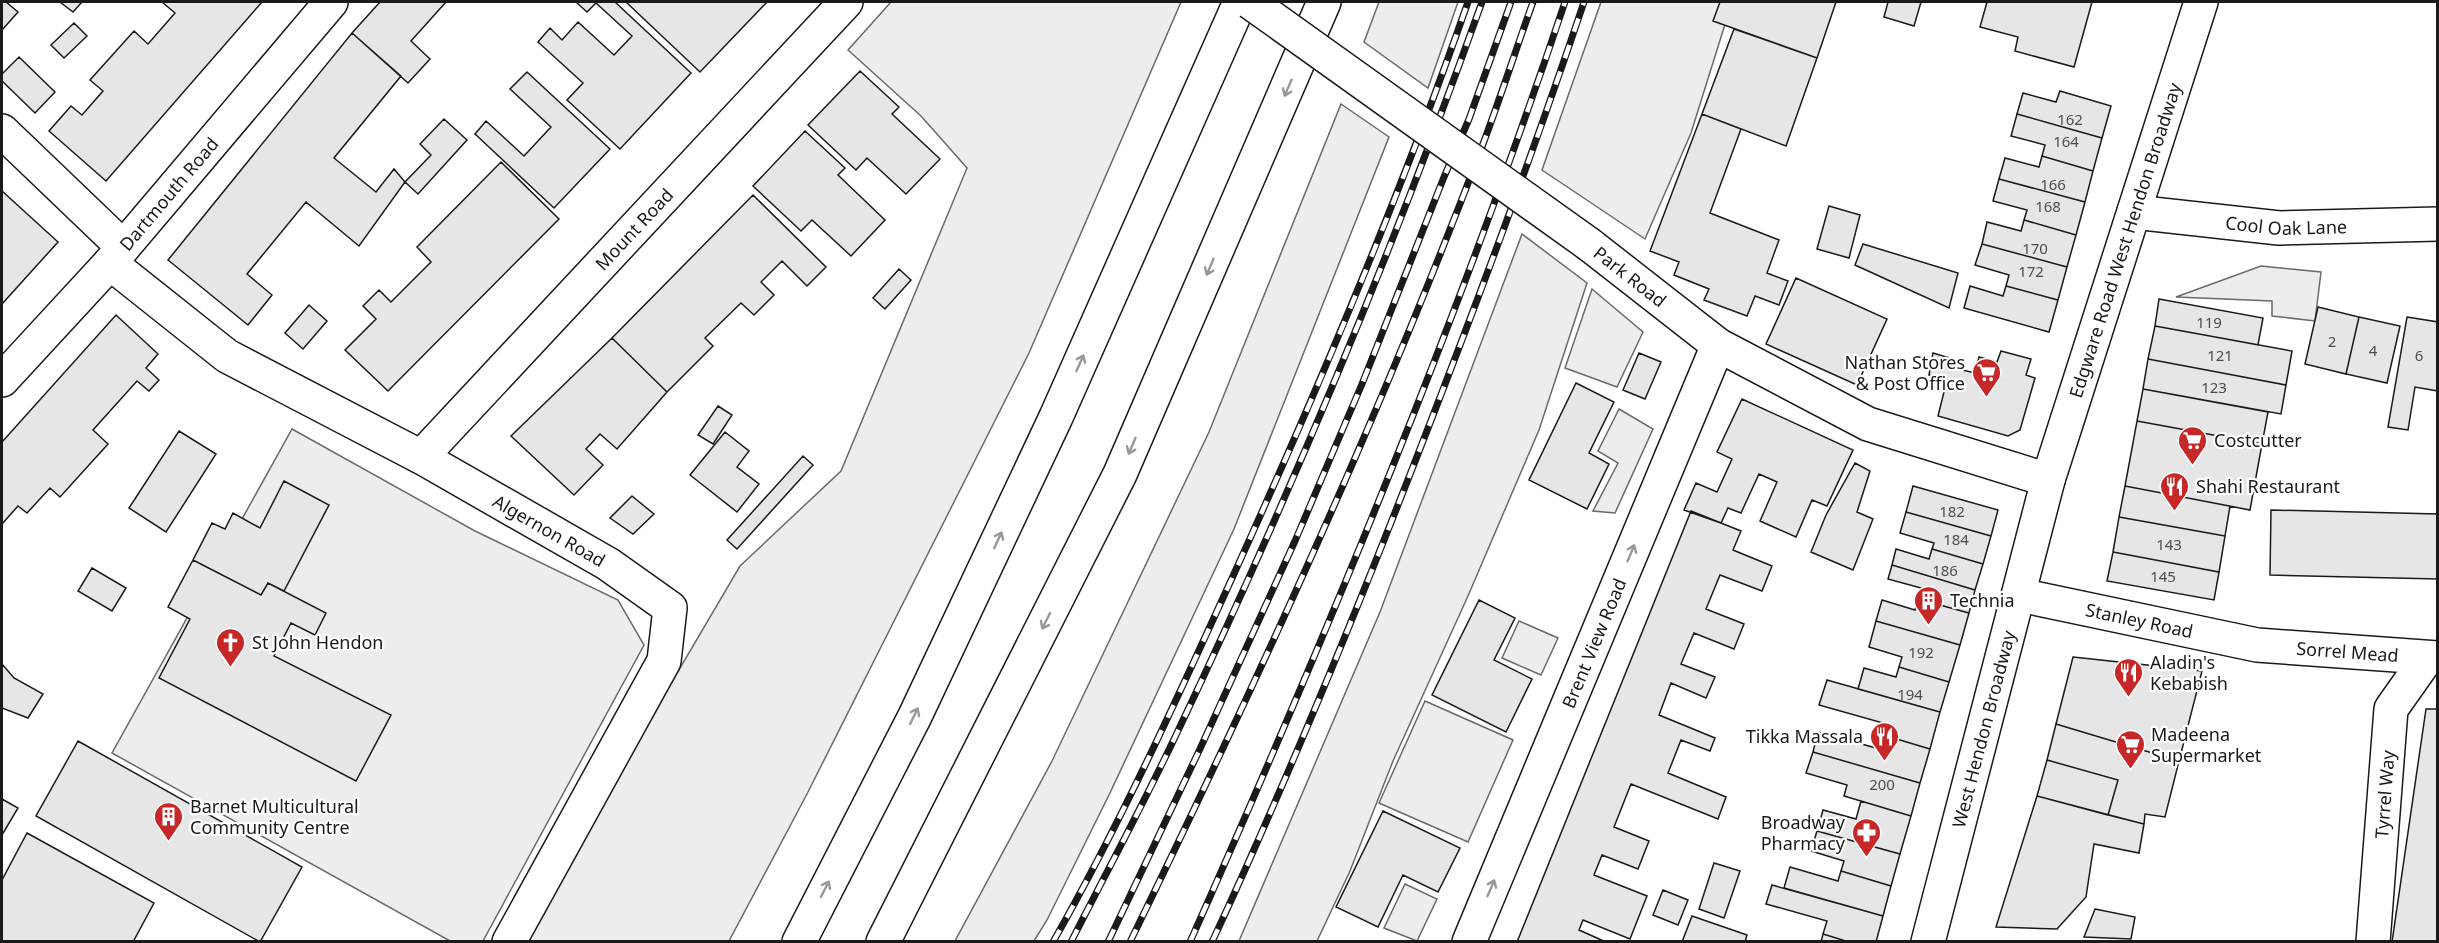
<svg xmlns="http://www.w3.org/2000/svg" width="2439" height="943" font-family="'Noto Sans',sans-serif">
	<rect width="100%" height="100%" fill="#fff"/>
	<path fill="#ededed" stroke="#6a6a6a" stroke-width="1.5" d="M891,2H1181L1029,353L807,794L729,941L526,942L606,794L740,566L841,471L967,168L921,116L848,50Z
		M1379,2H1458L1428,88L1364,42Z
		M1601,2H1732L1691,133L1645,239L1542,170Z
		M1341,104L1389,137L1234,529L1109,795L1047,920L1034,941H955L1052,761L1209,432Z
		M1522,234L1587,283L1539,430L1468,596L1393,761L1350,871L1317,941H1239L1380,612Z
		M2261,266L2321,272L2315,321L2272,316V301L2176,297Z
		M1592,289L1643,332L1617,387L1565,368Z
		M1619,409L1653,429L1615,513L1593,511L1618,463L1598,451Z
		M292,429L475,531L618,600L644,645L483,941H450L112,753Z
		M1519,621L1558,638L1541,675L1502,658Z
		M1425,701L1513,740L1468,842L1379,803Z
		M1405,884L1437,899L1417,941L1384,928Z"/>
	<path fill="#e6e6e6" stroke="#1a1a1a" stroke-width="1.5" d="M2,2H6L18,12L2,30Z
		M60,2H82L73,12Z
		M162,2H262L106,181L49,131L71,106L82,115L103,91L90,80L134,31L148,44L175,13Z
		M380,2H446L411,41L430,59L408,83L352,33Z
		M576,2H615L691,73L620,149L567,100L583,83L538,42L550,28L562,40L578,22L614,55L632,36L596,3L587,12Z
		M626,2H767L700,72Z
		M1720,2H1836L1817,58L1713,21Z
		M1888,2H1921L1914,26L1884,17Z
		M1987,2H2092L2074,67L2015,51L2018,37L1980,27Z
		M74,23L87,36L64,58L51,45Z
		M1734,29L1817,58L1786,146L1702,114Z
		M352,33L401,76L334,158L376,192L394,169L405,182L359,246L306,202L247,274L272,295L248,325L168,260Z
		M19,57L55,92L35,113L2,81V74Z
		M860,71L899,107L892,114L940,159L906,194L867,158L856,170L808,125Z
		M527,72L610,149L554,208L475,134L486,121L524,156L551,127L510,89Z
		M2060,91L2111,106L2102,138L2017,114L2023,93L2056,102Z
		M1702,114L1741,129L1710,213L1779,240L1767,273L1788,281L1779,305L1755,296L1747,316L1704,300L1709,289L1674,275L1679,262L1650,251Z
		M2017,114L2102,138L2093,171L2042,156L2045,145L2011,136Z
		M444,119L467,140L418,194L405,182L431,155L420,144Z
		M805,131L845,168L838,175L885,220L851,256L812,220L801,231L753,186Z
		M2042,156L2093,171L2085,202L1999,179L2005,158L2039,167Z
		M501,162L559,219L388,391L345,350L376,319L363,306L379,290L391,302L431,262L417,247Z
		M1999,179L2085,202L2076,235L2024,220L2027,210L1993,201Z
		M2,191L58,242L2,304Z
		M753,195L826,267L807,286L782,261L761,282L774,295L754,315L741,303L705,338L713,346L667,392L612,338Z
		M1829,206L1860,215L1849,258L1817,249Z
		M2024,220L2076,235L2067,267L1982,244L1987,222L2021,231Z
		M1863,244L1958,273L1949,308L1855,265Z
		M1982,244L2067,267L2058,300L2006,286L2009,275L1975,265Z
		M899,269L911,280L885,309L873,298Z
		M1796,278L1887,319L1857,385L1766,344Z
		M1970,286L2003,296L2006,286L2058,300L2049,332L1964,308Z
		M2159,299L2263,318L2258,345L2155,326Z
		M309,305L327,321L303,349L285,333Z
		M2318,307L2359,317L2346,374L2305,364Z
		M116,315L158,354L146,368L159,380L149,391L137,381L93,430L108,444L60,497L50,488L27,513L18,506L2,524V442Z
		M2359,317L2400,326L2387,383L2346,374Z
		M2407,317L2438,322V391L2415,387L2408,430L2388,427Z
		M2155,326L2292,351L2286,385L2148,359Z
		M612,338L667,392L617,449L600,434L586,449L603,465L574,495L511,436Z
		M2001,351L2031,359L2026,375L2035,378L2020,430L2008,436L1938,416L1947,380L1929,375L1933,353L1953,359L1954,368L1975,373L1979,357L1997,362Z
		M1639,353L1661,362L1645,399L1623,390Z
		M2148,359L2286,385L2281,414L2143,389Z
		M1576,383L1614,402L1589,453L1609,464L1587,509L1529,480Z
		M2143,389L2268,412L2262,444L2137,421Z
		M1742,399L1853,450L1827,506L1812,500L1796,537L1760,521L1777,482L1759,474L1741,513L1728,508L1721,523L1684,510L1696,483L1717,492L1732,459L1717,452Z
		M718,406L732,415L713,444L698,435Z
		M2137,421L2262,444L2250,510L2125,486Z
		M179,431L216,454L166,532L129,508Z
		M725,432L749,451L737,467L759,484L737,512L690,475Z
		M803,456L813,465L737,549L727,540Z
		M1855,463L1870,471L1857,512L1873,519L1853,570L1811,552L1826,515Z
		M284,481L329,505L284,591L268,583L261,595L193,560L212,523L225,529L233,513L260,528Z
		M1913,486L1998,510L1991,536L1906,512Z
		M2125,486L2230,506L2225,536L2119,517Z
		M632,496L654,514L633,534L610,518Z
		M2271,510L2438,514V579L2270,575Z
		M1691,511L1741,531L1733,550L1772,566L1762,591L1720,575L1706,609L1744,624L1734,649L1694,633L1681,664L1715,677L1706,698L1671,683L1659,715L1715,738L1710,751L1681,740L1668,773L1726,797L1718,819L1631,784L1614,827L1649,841L1638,869L1602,855L1594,875L1647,896L1630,939L1583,920L1579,930L1606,942H1517Z
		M1906,512L1991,536L1983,564L1932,549L1934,543L1900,533Z
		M2119,517L2225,536L2219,572L2113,552Z
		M1896,549L1929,559L1932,549L1983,564L1975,590L1892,565Z
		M2113,552L2219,572L2214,600L2107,581Z
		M193,560L261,595L268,583L326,613L315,635L291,623L274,656L391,715L356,781L159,678L190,619L168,607Z
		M1892,565L1975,590L1969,613L1918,599L1921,588L1888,579Z
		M92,568L126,588L112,611L78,591Z
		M1918,599L1969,613L1960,645L1876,621L1882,600L1915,610Z
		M1479,600L1515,618L1494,660L1532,679L1506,732L1432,695Z
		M1876,621L1960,645L1949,682L1899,667L1902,657L1869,647Z
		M2073,657L2202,671L2179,761L2056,724Z
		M2,664L14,678L43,694L28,718L2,708Z
		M1899,667L1949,682L1940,712L1858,689L1864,668L1896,677Z
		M1827,680L1940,712L1930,749L1880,734L1883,723L1819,705Z
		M2426,709H2438V942H2392Z
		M2056,724L2179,761L2165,817L2145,814L2144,824L2108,815L2118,780L2047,760Z
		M1818,732L1876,748L1880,734L1930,749L1920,783L1813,752Z
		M78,741L302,867L260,942L36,816Z
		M1813,752L1920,783L1911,816L1844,796L1847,785L1806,773Z
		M2047,760L2118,780L2108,815L2037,796Z
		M2037,796L2144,824L2139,853L2094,844L2086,897L2057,929L1996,927Z
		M2,799L18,808L2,835Z
		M1861,801L1911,816L1900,854L1817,831L1823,810L1856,819Z
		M1383,811L1460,848L1438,892L1403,875L1378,927L1336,907Z
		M1817,831L1900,854L1891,886L1841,871L1844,861L1811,851Z
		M27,833L154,903L133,942H2V880Z
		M1714,863L1740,871L1724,918L1699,909Z
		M1790,867L1838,881L1841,871L1891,886L1883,916L1784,888Z
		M1772,885L1883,916L1876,942H1849L1823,934L1827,921L1766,904Z
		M1663,890L1688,900L1678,925L1653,915Z
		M2095,909L2135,917L2131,939L2084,937Z
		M1692,916L1747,935L1745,942H1682Z
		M1823,934L1849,942H1821Z"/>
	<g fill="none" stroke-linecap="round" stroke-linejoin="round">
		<defs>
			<g id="street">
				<path d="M2,131L122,246"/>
				<path id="s1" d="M110,263L227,356L421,457L608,564L670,608L664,661L509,942"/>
				<path id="s2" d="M2,380L110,263L331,2"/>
				<path id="s3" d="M421,457L846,2"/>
				<path id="s4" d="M2020,595L2257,645L2438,658"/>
				<path id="s5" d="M1469,942L1718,345"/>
				<path id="s6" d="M2373,942L2391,709L2427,658"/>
			</g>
			<g id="secondary">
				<path id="s7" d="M2134,212L2279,228L2438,224"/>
				<path id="s8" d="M1590,245L1718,345L1868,424L2048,480"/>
			</g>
			<g id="primary">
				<path id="s9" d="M1928,942L2048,480L2201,2"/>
			</g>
			<path id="highway" d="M799,942L915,716L1056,417L1240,2
				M883,942L1120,474L1324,2"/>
		</defs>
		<use href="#street" stroke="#1a1a1a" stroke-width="36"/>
		<use href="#secondary" stroke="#1a1a1a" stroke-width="36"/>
		<use href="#primary" stroke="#1a1a1a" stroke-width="36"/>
		<use href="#highway" stroke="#1a1a1a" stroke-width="36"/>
		<use href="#street" stroke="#fff" stroke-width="33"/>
		<use href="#secondary" stroke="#fff" stroke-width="33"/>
		<use href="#primary" stroke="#fff" stroke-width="33"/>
		<use href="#highway" stroke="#fff" stroke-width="33"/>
		<defs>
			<path id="rail" d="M1053,942C1120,824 1177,699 1233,576C1319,387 1400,197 1468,2
				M1071,942C1106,873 1143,805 1176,735C1290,495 1393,251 1482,2
				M1108,942L1199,751L1295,541L1362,384L1444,177L1469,119L1511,2
				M1130,942C1256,683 1378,421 1480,152C1499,102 1515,52 1533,2
				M1190,942C1327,634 1458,321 1565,2
				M1212,942C1289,776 1359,606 1425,436C1481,292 1535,148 1584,2"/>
		</defs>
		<use href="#rail" stroke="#1a1a1a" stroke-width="7"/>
		<use href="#rail" stroke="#fff" stroke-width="4.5" stroke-dasharray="14" stroke-linecap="butt"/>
		<defs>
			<path id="secondary-bridge" d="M1250,2L1590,245"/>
		</defs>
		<use href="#secondary-bridge" stroke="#1a1a1a" stroke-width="36" stroke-linecap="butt"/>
		<use href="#secondary-bridge" stroke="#fff" stroke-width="33"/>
	</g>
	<defs><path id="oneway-shaft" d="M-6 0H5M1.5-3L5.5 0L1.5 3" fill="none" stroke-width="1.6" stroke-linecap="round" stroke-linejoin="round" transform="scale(1.5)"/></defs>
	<g stroke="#989898">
		<use href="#oneway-shaft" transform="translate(1288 88) rotate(113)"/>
		<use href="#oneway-shaft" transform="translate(1210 267) rotate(113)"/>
		<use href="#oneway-shaft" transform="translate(1080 363) rotate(-66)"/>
		<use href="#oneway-shaft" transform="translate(1132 446) rotate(113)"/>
		<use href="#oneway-shaft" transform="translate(998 540) rotate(-65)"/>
		<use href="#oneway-shaft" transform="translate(1631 553) rotate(-67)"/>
		<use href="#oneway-shaft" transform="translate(1046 621) rotate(117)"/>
		<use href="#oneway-shaft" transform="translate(914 716) rotate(-64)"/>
		<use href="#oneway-shaft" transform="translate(1491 888) rotate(-67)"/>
		<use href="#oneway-shaft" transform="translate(825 889) rotate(-63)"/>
	</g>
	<defs>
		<symbol id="supermarket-pin" viewBox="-11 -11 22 30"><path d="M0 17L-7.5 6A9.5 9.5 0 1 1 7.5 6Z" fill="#c62828" stroke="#fff"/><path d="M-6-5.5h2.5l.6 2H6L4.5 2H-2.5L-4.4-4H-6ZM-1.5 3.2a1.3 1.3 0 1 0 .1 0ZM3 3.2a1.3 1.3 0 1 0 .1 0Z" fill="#fff"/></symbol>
		<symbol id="restaurant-pin" viewBox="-11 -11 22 30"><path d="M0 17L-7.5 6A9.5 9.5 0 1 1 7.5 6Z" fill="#c62828" stroke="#fff"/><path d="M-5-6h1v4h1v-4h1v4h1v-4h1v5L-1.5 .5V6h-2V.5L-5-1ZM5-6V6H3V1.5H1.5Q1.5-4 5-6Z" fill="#fff"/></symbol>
		<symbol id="building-pin" viewBox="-11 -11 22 30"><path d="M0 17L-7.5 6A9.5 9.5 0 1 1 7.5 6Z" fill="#c62828" stroke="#fff"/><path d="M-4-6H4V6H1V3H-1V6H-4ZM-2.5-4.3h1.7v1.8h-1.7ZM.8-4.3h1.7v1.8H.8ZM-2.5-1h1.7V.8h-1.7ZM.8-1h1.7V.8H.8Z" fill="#fff"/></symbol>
		<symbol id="church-pin" viewBox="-11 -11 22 30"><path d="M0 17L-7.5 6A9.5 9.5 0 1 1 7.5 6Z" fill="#c62828" stroke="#fff"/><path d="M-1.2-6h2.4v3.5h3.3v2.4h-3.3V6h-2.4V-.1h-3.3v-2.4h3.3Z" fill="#fff"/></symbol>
		<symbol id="pharmacy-pin" viewBox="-11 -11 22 30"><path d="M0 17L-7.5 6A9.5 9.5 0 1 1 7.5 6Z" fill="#c62828" stroke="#fff"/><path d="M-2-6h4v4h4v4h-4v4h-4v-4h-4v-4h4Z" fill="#fff"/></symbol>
	</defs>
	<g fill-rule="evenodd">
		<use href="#supermarket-pin" x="1970" y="356" width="33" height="45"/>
		<use href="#supermarket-pin" x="2176" y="424" width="33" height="45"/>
		<use href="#restaurant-pin" x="2158" y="470" width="33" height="45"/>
		<use href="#building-pin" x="1912" y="584" width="33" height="45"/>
		<use href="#church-pin" x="214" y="626" width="33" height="45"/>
		<use href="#restaurant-pin" x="2112" y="656" width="33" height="45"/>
		<use href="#restaurant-pin" x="1868" y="720" width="33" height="45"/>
		<use href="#supermarket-pin" x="2114" y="728" width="33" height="45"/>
		<use href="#building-pin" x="152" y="800" width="33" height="45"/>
		<use href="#pharmacy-pin" x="1850" y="816" width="33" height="45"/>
	</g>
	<g text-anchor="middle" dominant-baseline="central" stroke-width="4.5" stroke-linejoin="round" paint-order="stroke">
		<g font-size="15" fill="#4d4d4d">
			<text x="2070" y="119">162</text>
			<text x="2066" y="141">164</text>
			<text x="2053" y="184">166</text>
			<text x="2048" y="206">168</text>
			<text x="2035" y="248">170</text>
			<text x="2031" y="271">172</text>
			<text x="2209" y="322">119</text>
			<text x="2332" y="341">2</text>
			<text x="2373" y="350">4</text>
			<text x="2220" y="355">121</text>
			<text x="2419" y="355">6</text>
			<text x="2214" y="387">123</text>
			<text x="1952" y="511">182</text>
			<text x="1956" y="539">184</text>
			<text x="2169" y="544">143</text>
			<text x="1945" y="570">186</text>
			<text x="2163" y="576">145</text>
			<text x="1921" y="652">192</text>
			<text x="1910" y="694">194</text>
			<text x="1882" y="784">200</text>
		</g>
		<g font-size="18" fill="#1a1a1a" stroke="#fff">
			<text stroke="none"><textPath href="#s2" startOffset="250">Dartmouth Road</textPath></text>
			<text stroke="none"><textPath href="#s7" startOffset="153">Cool Oak Lane</textPath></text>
			<text stroke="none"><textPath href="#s3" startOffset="312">Mount Road</textPath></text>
			<text stroke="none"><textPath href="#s9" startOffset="729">Edgware Road West Hendon Broadway</textPath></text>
			<text stroke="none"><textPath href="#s8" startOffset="51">Park Road</textPath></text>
			<text stroke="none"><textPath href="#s1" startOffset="516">Algernon Road</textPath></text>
			<text stroke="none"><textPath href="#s4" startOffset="122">Stanley Road</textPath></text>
			<text stroke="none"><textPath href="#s5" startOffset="324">Brent View Road</textPath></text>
			<text stroke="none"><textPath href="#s4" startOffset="333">Sorrel Mead</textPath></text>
			<text stroke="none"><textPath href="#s9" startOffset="220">West Hendon Broadway</textPath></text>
			<text stroke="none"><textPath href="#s6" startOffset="148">Tyrrel Way</textPath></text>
		</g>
		<g font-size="18" fill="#1a1a1a" stroke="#fff" text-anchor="start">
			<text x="1965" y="362" text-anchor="end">Nathan Stores<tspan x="1965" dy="21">&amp; Post Office</tspan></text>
			<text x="2214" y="440">Costcutter</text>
			<text x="2196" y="486">Shahi Restaurant</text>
			<text x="1950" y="600">Technia</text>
			<text x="252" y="642">St John Hendon</text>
			<text x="2150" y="662">Aladin's<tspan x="2150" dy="21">Kebabish</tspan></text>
			<text x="2151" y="734">Madeena<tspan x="2151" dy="21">Supermarket</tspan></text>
			<text x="1863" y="736" text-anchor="end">Tikka Massala</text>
			<text x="190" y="806">Barnet Multicultural<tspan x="190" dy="21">Community Centre</tspan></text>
			<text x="1845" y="822" text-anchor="end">Broadway<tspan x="1845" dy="21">Pharmacy</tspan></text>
		</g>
	</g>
	<rect width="2439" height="943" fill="none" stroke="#1a1a1a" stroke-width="6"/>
</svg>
